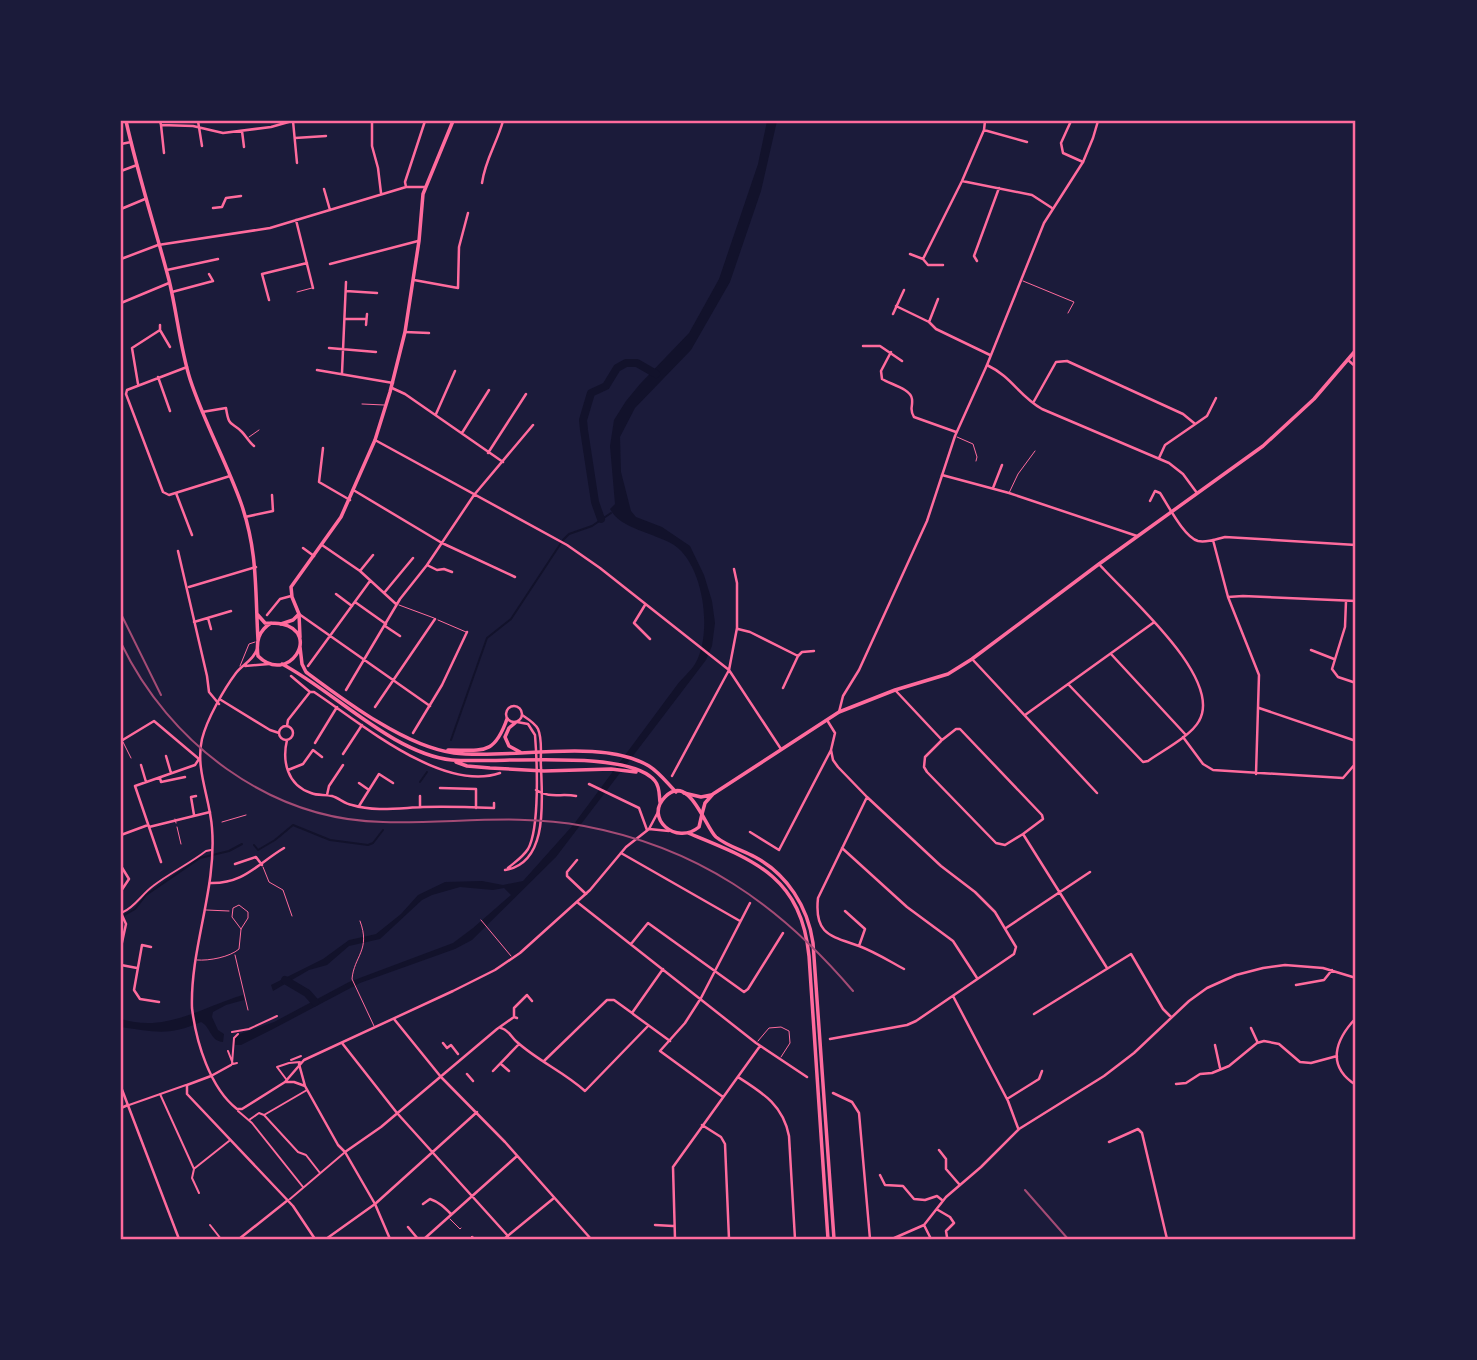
<svg xmlns="http://www.w3.org/2000/svg" width="1477" height="1360" font-family="'Work Sans',sans-serif">
	<rect width="100%" height="100%" fill="#1b1b3a"/>
	<path fill="#12122b" d="M767,121H777L761,191L730,282L691,350L635,408L620,437L621,472L631,511L636,517L662,527L690,546L704,575L712,601L715,623L712,646L706,660L556,857L472,940L455,949L360,983L273,1029L241,1045H235V1038L240,1034L274,1022L349,982L453,943L473,928L511,895L504,888L493,890L460,887L432,895L422,900L380,939L349,946L327,965L309,970L273,991L271,985L323,959L349,940L376,934L401,914L418,895L445,882L482,881L503,885L523,881L574,824L677,685C682,678 690,672 695,664C713,634 704,565 674,545C655,533 620,529 610,509L615,504L610,446L614,420L626,401L640,384L689,333L719,279L758,164Z
		M243,995L244,1000L226,1005L213,1012L212,1017L218,1030L224,1034L223,1042C210,1041 211,1027 201,1022C169,1036 155,1032 121,1027V1019C166,1033 202,1007 243,995Z"/>
	<g fill="none" stroke-linecap="round" stroke-linejoin="round">
		<path stroke="#12122b" stroke-width="2" d="M451,740L487,638L511,619L563,540L569,534L592,526L611,513
			M420,782L427,772
			M254,845L258,850L275,840L293,825L330,840L368,845L373,843L383,830
			M121,917L135,909L146,895L200,858L229,851L242,844"/>
		<path stroke="#12122b" stroke-width="8" d="M601,519L595,502L584,430L583,420L591,393L606,386L617,368L626,363H637L656,374
			M285,980L307,993L315,1002"/>
		<path stroke="#ff6b9d" stroke-width="1" d="M1023,281L1074,302L1068,313
			M297,292L312,288
			M362,404L384,405
			M249,437L259,430
			M957,437L973,444L977,457L976,461
			M1009,493L1018,474L1035,451
			M399,605L434,618
			M438,620L466,632
			M240,666L249,644L255,642
			M123,742L131,758
			M175,819L176,823
			M222,822L246,815
			M177,827L181,844
			M263,867L269,882L283,890L292,916
			M206,910L229,911
			M481,920L511,956
			M360,921C371,950 354,956 352,979L374,1026
			M235,955L248,1010
			M197,960C209,961 230,957 239,949L241,929L248,918V912L239,905L233,908L232,917L241,929
			M758,1041L769,1028L781,1027L789,1031L790,1043L781,1057
			M450,1219L460,1229L461,1228
			M470,1238L472,1236L476,1239"/>
		<path stroke="#ff6b9d" stroke-width="2" d="M123,912C135,907 142,894 153,886C170,873 189,864 206,851L211,850
			M232,1032L249,1029L277,1016
			M228,1051L233,1064L237,1063
			M291,1060L301,1056
			M232,1064L234,1038L238,1034
			M286,1079L277,1067L289,1063L300,1062
			M160,1094L194,1169L192,1178L199,1193
			M129,1105L186,1085
			M238,1111L252,1123L303,1187
			M264,1115L298,1152L306,1155L320,1173
			M249,1120L259,1113L264,1115L307,1090
			M195,1168L229,1141
			M290,1199L344,1153
			M210,1225L221,1239"/>
		<path stroke="#ff6b9d" stroke-width="2.5" d="M160,121L161,125L193,126L223,133L271,127L292,121
			M198,121L202,146
			M293,121L297,163
			M372,121V146L378,168L381,193
			M1071,121L1061,143L1063,153L1083,162
			M161,125L164,153
			M984,130L1027,142
			M242,131L244,147
			M295,138L326,136
			M121,144L131,142
			M121,171L137,165
			M962,181L1032,195L1052,208
			M482,183C485,160 497,143 503,121
			M406,187L405,182L425,121
			M324,189L330,210
			M213,208L222,207L226,198L241,196
			M121,209L145,199
			M296,220L313,288
			M910,254L923,259
			M121,259L158,245L270,228L406,187H425
			M977,261L974,256L999,188
			M330,264L418,241
			M943,265H928L923,259L962,181L984,130L985,121
			M167,270L218,259
			M414,280L458,288L459,247L468,213
			M346,291L377,293
			M172,292L213,281L209,274
			M269,300L262,274L307,263
			M121,303L169,283
			M896,306L929,322L936,329L990,355
			M893,314L904,290
			M345,319H366
			M929,322L938,299
			M366,325L367,314
			M160,330L170,347
			M405,332L429,333
			M863,346H880L902,361
			M329,348L376,352
			M891,352L881,371L882,379C890,384 911,389 912,399C913,408 909,409 914,417L956,432
			M1348,360L1356,367
			M987,365C1012,377 1019,396 1042,409L1169,463L1183,474L1197,493
			M187,367L127,390L126,394L163,492L169,495L230,476
			M317,370L393,383
			M342,373L346,282
			M158,377L170,411
			M138,384L132,348L160,330V325
			M392,388L405,394L503,462
			M1033,403L1056,362L1067,361L1183,414L1194,423
			M202,412L226,408C229,428 231,421 242,432C246,436 249,442 254,446
			M436,414L455,371
			M462,433L489,390
			M375,440L567,545L600,568L729,670L781,749
			M323,448L319,482L350,500
			M488,453L526,394
			M1159,458L1165,445L1207,416L1216,398
			M942,475L1009,493L1137,536
			M993,488L1002,465
			M355,491L442,543L515,577
			M176,493L192,535
			M1150,501L1155,491L1160,493C1168,505 1184,537 1198,541C1207,543 1216,539 1225,537L1356,545
			M245,517L273,511L272,495
			M1213,540L1228,597L1259,675L1256,774
			M322,545L360,571L396,604
			M303,548L314,556
			M178,551L207,676L209,692L219,704
			M427,565L437,570L444,569L452,572
			M360,571L373,555
			M189,587L256,567
			M384,593L413,558
			M336,594L352,606
			M1228,597L1243,596L1356,601
			M1346,601L1345,627L1332,669L1338,677L1356,683
			M355,602L386,624
			M645,605L634,623L650,639
			M299,614L430,706
			M267,615L280,599L291,596
			M208,618L211,629
			M194,622L231,611
			M385,626L400,636
			M738,629L750,632L798,656L783,688
			M1311,650L1334,659
			M1111,654L1185,734
			M798,656L802,652L814,651
			M973,660L1097,793
			M308,666L370,581
			M291,676L310,692H314C361,723 442,793 500,773
			M1068,684L1143,762L1148,761C1162,751 1191,736 1199,721C1224,678 1126,595 1099,564
			M346,690L400,599L427,565L474,495L533,425
			M896,691L942,740L956,729H960L1042,815L1043,819L1023,834L1107,968
			M221,700L270,730L279,733
			M506 714a8 8 0 1 1 16 0a8 8 0 1 1-16 0Z
			M375,707L435,619
			M1259,708L1356,741
			M1025,715L1153,623
			M287,726L288,720L310,692
			M279 733a7 7 0 1 1 14 0a7 7 0 1 1-14 0Z
			M413,733L442,685L467,632
			M1183,737L1203,764L1213,770L1343,778L1356,763
			M287,740C282,761 287,785 311,793C318,796 325,794 332,796C339,798 345,804 352,805C375,812 399,808 423,807C446,806 470,807 494,808V803
			M941,741L925,757L924,767L927,772L996,843L1005,845L1023,834
			M315,743L337,707
			M343,754L362,725
			M166,756L171,773
			M141,765L146,782
			M288,770L303,764L313,750L322,757
			M672,776L729,670L737,628V583L734,569
			M160,778L161,782L185,777
			M359,783L369,790
			M589,784L639,808L647,830
			M440,788L476,789V808
			M536,790C550,799 561,793 576,796
			M327,795L329,786L343,765
			M867,797L818,898C814,935 831,936 859,946C875,952 889,961 904,969
			M359,806L379,774L393,783
			M420,807V796
			M194,815L191,797L196,796
			M149,827L210,812
			M750,832L779,850L831,750L835,733L827,720
			M121,835L148,825
			M842,848L907,907L953,941L977,978
			M621,853L740,921
			M577,860L567,872V876L586,894
			M161,862L135,786L195,765L199,759
			M235,864L256,857L262,865
			M121,866L129,879L121,891
			M508,868C515,862 523,857 528,849C540,828 537,760 535,735L528,724L517,722
			M505,870C549,863 542,800 541,767C540,756 543,740 538,729C535,723 528,719 522,715
			M210,883C244,884 257,864 284,848
			M577,902L756,1043L807,1077
			M845,911L865,929L859,946
			M1006,928L1090,872
			M631,944L648,923L744,992L748,989L783,933
			M151,947L142,945L134,990L140,999L159,1002
			M121,965L137,968
			M1296,985L1324,980L1332,970
			M953,996L1008,1101L1018,1128
			M633,1014L670,1041
			M1034,1014L1131,954L1163,1009L1171,1017
			M514,1017V1008L527,995L532,1001
			M1356,1018C1335,1040 1326,1066 1356,1085
			M394,1019L441,1077L505,1142L591,1239
			M501,1028C509,1030 511,1037 517,1042C538,1061 564,1072 585,1091L648,1026
			M1251,1028L1257,1041
			M830,1039L907,1025L916,1021L1014,954L1016,947L995,912L975,892L941,866L867,797L838,767L833,760L831,750
			M342,1043L397,1113L508,1236
			M443,1043L447,1048L451,1045L458,1054
			M1215,1045L1220,1068
			M544,1061L607,1000H614L632,1013L663,969
			M501,1064L509,1071
			M493,1071L519,1044
			M467,1074L473,1081
			M211,1076L231,1065
			M738,1077C763,1093 783,1105 789,1136L795,1239
			M1176,1084L1186,1083L1200,1074L1212,1073L1229,1066L1257,1043L1264,1041L1279,1044L1300,1062L1311,1063L1337,1056
			M833,1093L852,1102L859,1113L870,1239
			M723,1097L660,1051L685,1023L701,998L750,903
			M1007,1099L1039,1079L1042,1071
			M121,1108L128,1105
			M702,1125L721,1137L725,1144L729,1239
			M1109,1142L1138,1129L1142,1133L1167,1239
			M939,1150L946,1159V1169L959,1184
			M345,1152L381,1127L497,1029L514,1017L517,1018
			M880,1175L885,1185L903,1186L914,1199L925,1200L937,1196L942,1200
			M423,1204L430,1199C439,1202 444,1207 451,1214
			M938,1210L950,1217L954,1223L946,1231L947,1237
			M655,1225L673,1226
			M924,1225L931,1239
			M408,1227L418,1239
			M390,1239L375,1204L477,1112
			M424,1239L517,1156
			M504,1239L554,1198
			M675,1239L673,1167L760,1046
			M892,1239L924,1225L946,1197L981,1167L1019,1129L1104,1076L1134,1053L1189,1001L1207,988L1236,975L1263,968L1285,965L1323,968L1356,978"/>
		<path stroke="#ff6b9d" stroke-width="2.5" d="M257,649C253,661 243,664 236,673C224,689 207,719 202,739C195,769 210,798 212,828C217,889 190,948 192,1008C196,1042 210,1088 237,1109H242L285,1082L304,1060L453,991L495,970L520,953L590,890L626,847L649,829L658,812
			M245,666L269,664
			M839,712L843,696L859,670L927,521L955,436L987,365L1044,223L1083,162L1093,138L1098,121
			M121,741L154,721L199,759
			M649,829L669,831
			M121,913L126,924L121,947
			M299,1064L305,1086L338,1145L345,1152L375,1204L326,1239
			M211,1076L187,1085V1094L293,1206L315,1239
			M285,1082H294L305,1086
			M121,1087L179,1239
			M239,1239L288,1200"/>
		<path stroke="#ff6b9d" stroke-width="3.5" d="M281,624L293,620L299,614
			M300,637L299,614L292,597L291,587L341,517L375,440L390,392L405,332L419,241L423,194L453,121
			M684,793L701,797L711,795
			M702,814L705,803L713,794L839,712L895,690L948,674L972,659L1099,564L1263,446L1314,399L1356,350"/>
		<path stroke="#ff6b9d" stroke-width="3.5" d="M126,121C138,175 155,227 169,280C177,313 180,347 190,379C204,422 226,461 241,503C258,552 255,589 258,640
			M257,614L265,623C270,623 276,623 282,624C322,633 288,686 258,656C256,642 258,631 271,623
			M300,647L302,664L306,672C345,701 406,747 454,753C511,760 600,737 649,766C660,773 667,783 676,792
			M282,664C334,691 393,754 452,760C495,764 629,748 655,781C660,787 659,795 660,802
			M515,723L509,728L505,737L509,746L520,752
			M448,750C483,750 494,756 507,719
			M456,762L467,766L490,768L544,771L611,769L636,772
			M702,814L699,827C676,846 644,818 665,797C689,772 705,827 716,837C727,846 742,850 755,857C787,874 808,907 813,943L834,1239
			M688,833C754,860 801,876 809,956L828,1239"/>
		<path stroke="#a44b75" stroke-width="2" d="M121,614L161,695
			M121,643C169,743 269,820 383,822C450,824 517,813 584,826C697,847 779,904 853,991
			M1025,1190L1068,1239"/>
	</g>
	<rect width="1477" height="1360" fill="none" stroke="#1b1b3a" stroke-width="245"/>
	<rect x="122" y="122" width="1232" height="1116" fill="none" stroke="#ff6b9d" stroke-width="2.5"/>
</svg>
